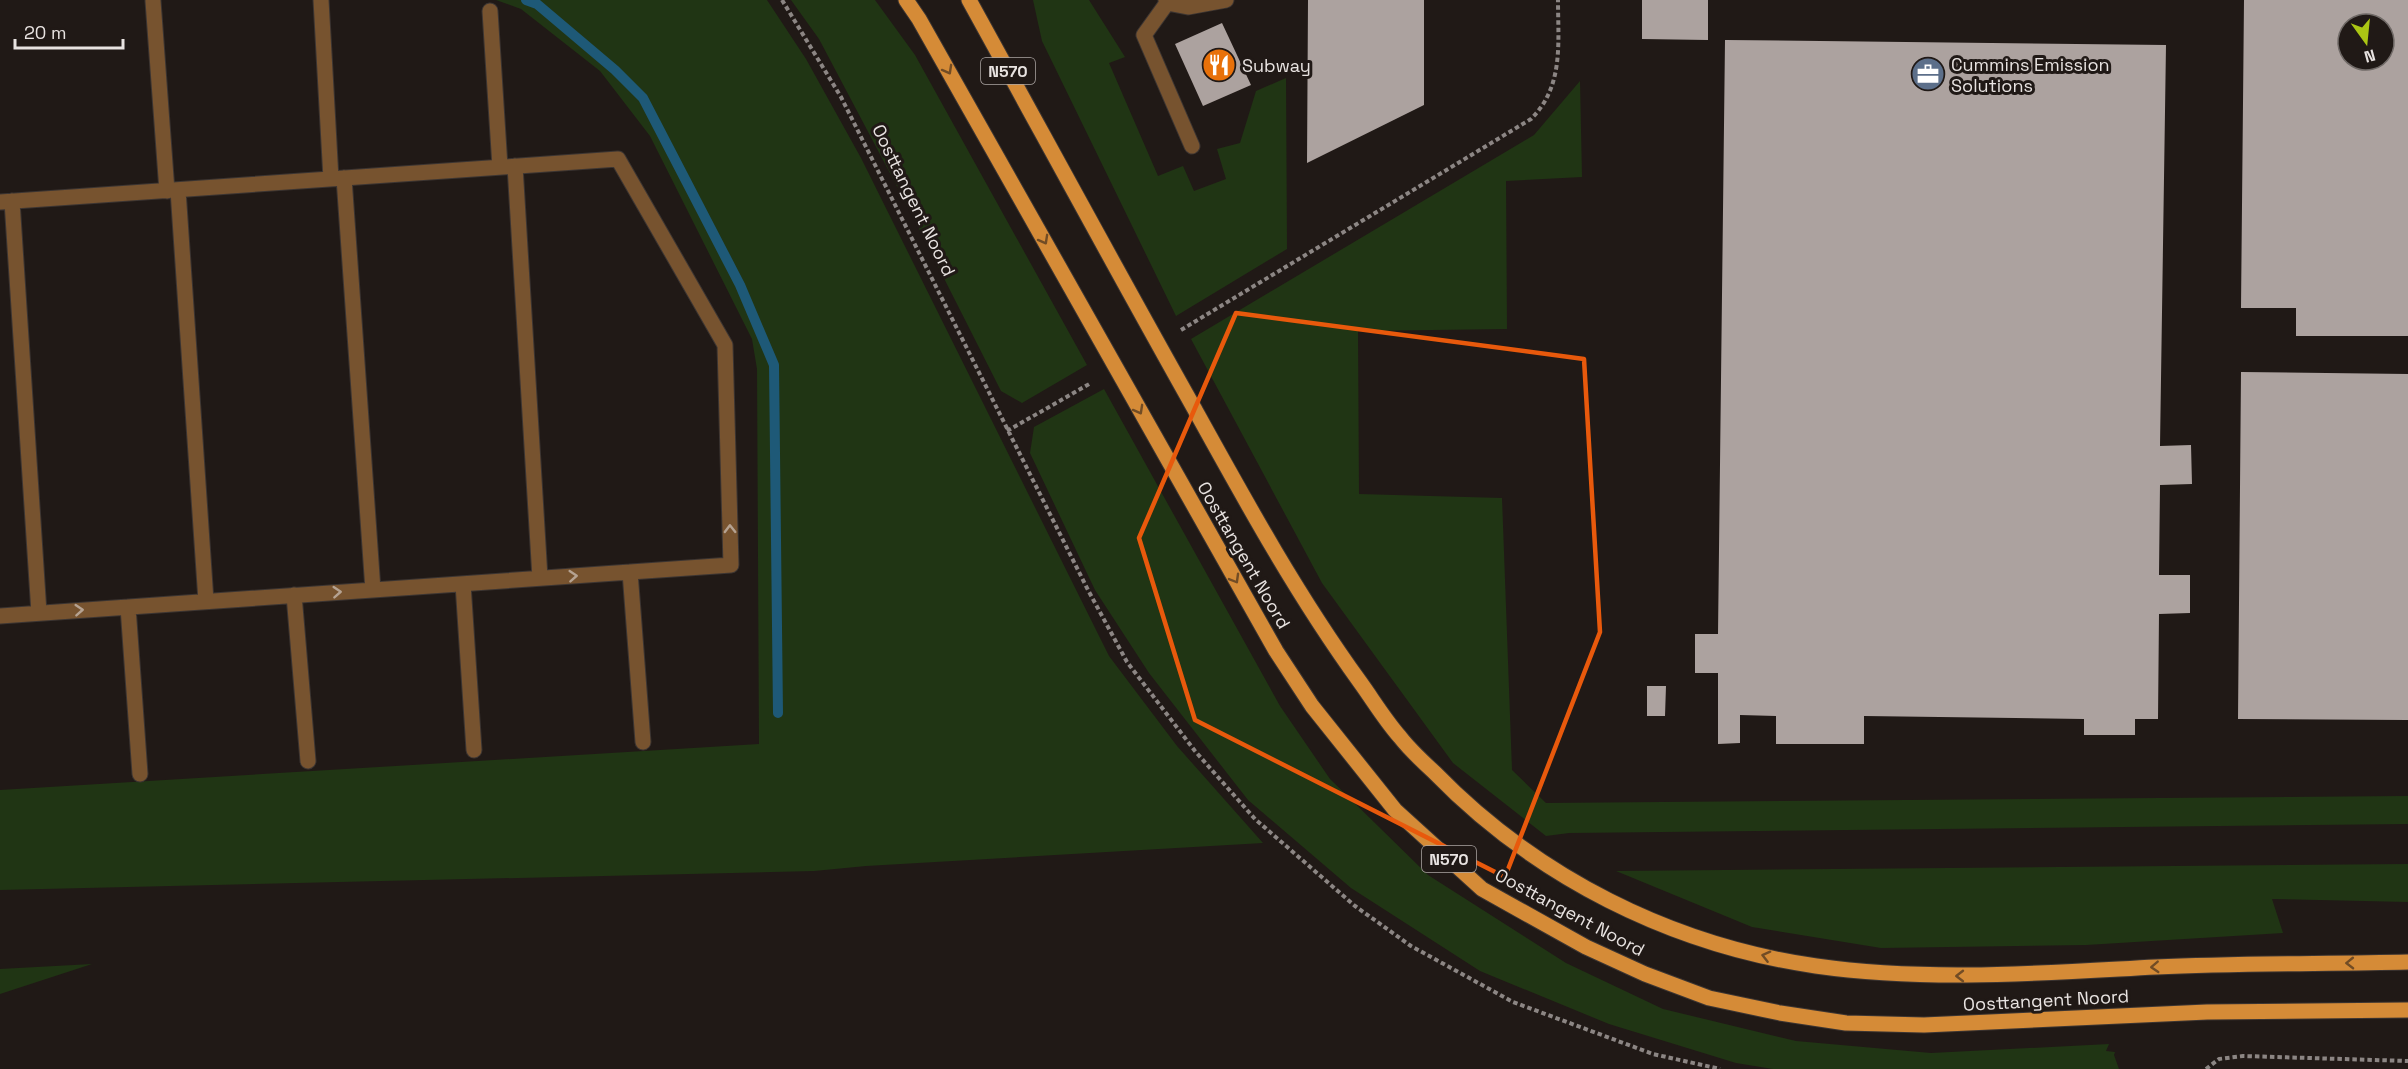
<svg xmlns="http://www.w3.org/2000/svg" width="2408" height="1069" font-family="'Space Grotesk',sans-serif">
	<rect width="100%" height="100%" fill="#201916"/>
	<path fill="#203514" d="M496,0H767L806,59L861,158L1109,656L1177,746L1263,843L866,866L814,871L0,890V790L759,744L757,369L752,339L650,136L600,71L521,9Z
		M791,0H875L915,55L1087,365L1022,403L1001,391L911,213L819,39Z
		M1033,0H1089L1125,57L1109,63L1158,176L1183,166L1194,191L1226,179L1217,149L1240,143L1256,91L1286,78L1287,249L1176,316L1042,41Z
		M1580,81L1582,177L1506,181L1507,329L1358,331L1359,494L1502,498L1512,770L1546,803L2408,796V824L1569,833L1546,836L1453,763L1322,583L1191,339L1534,135Z
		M1104,389L1280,706L1330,779L1428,875L1566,963L1663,1009L1796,1041L1931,1053L2109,1044L2106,1051L2115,1052L2114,1055L2119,1069H1773L1736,1063L1609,1024L1480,971L1351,888L1248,800L1149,673L1095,590L1030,453L1034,427Z
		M2408,864V902L2272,899L2283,933L2086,945L1881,948L1752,927L1616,871Z
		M92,964L0,994V969Z"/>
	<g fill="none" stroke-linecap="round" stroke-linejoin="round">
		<path stroke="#1e5977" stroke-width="10" d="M526,0L537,4L615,70L643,98L740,285L774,365L778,713"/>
	</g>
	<path fill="#aca29f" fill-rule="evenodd" d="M1308,0H1424V105L1307,163Z
		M1642,0H1708V40L1642,39Z
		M2244,0H2408V336H2296V308H2241ZM2348,24H2384V60H2348Z
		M1222,23L1251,85L1203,106L1175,44Z
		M1725,40L2166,45L2160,446L2191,445L2192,484L2160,485L2159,575H2190V613L2159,614L2158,719H2135V735H2084V719L1864,716V744H1776V716L1740,715V743L1718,744V673H1695V634H1718Z
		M2241,372L2408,374V720L2238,719Z
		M1647,686H1666L1665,716H1647Z"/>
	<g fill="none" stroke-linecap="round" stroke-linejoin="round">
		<defs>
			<path id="service" d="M321,0L331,179
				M1166,0L1167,3L1188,7L1226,0
				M153,1L167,191
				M1167,3L1144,35L1192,146
				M490,11L500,167
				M515,166L540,578
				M344,178L373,590
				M178,190L206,601
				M12,201L39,613
				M0,202L618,159L725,345L731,565L0,616
				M630,572L643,742
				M463,584L474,750
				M294,595L308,761
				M128,607L140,774"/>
			<path id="primary" d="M906,0L919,19L1276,651L1312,706L1395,810L1482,889L1586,947L1645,974L1709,998L1780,1013L1846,1023L1924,1025L2207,1012L2408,1010
				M969,0C1044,136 1118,273 1194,408C1246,502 1297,595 1360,682C1373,700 1385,720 1400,737C1410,750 1422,761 1434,772C1536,877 1671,945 1816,966C1929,982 2042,973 2156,967C2240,963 2324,964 2408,962"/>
		</defs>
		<use href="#service" stroke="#3c3532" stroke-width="17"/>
		<use href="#primary" stroke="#3c3532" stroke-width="17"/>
		<path stroke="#8c8684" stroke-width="4" stroke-dasharray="4.5 3" stroke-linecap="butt" d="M782,0L841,97L1088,590L1127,662L1195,751L1255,819L1355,906L1411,946L1513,1002L1653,1054L1720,1069
			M1181,330L1531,119C1564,86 1558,44 1558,0
			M1007,431L1091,383
			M2206,1069L2219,1059L2243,1056L2408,1061"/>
		<use href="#service" stroke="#77532f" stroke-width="15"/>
		<use href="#primary" stroke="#d58b37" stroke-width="15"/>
	</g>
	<defs><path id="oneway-chevron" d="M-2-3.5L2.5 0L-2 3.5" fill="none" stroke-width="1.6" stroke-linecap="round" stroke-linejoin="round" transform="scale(1.5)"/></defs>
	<g stroke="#714c25">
		<use href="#oneway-chevron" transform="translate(948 70) rotate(61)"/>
		<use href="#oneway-chevron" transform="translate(1044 240) rotate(61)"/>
		<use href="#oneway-chevron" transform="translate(1139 410) rotate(61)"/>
		<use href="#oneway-chevron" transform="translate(1235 579) rotate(60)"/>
		<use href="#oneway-chevron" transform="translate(1766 956) rotate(-166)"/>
		<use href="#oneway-chevron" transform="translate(2350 963) rotate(179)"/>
		<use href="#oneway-chevron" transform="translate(2155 967) rotate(177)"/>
		<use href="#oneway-chevron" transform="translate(1960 976) rotate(180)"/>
	</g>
	<g stroke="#b5a291">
		<use href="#oneway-chevron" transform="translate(730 529) rotate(-91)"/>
		<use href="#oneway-chevron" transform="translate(573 576) rotate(-4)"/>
		<use href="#oneway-chevron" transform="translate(337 592) rotate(-4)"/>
		<use href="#oneway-chevron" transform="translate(79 610) rotate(-4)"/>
	</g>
	<path fill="none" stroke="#e8590c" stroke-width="4.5" stroke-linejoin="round" d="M1236,313L1584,359L1600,632L1505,877L1195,720L1139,538Z"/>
	<defs>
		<symbol id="restaurant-disc" viewBox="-11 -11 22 22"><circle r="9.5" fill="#e8710a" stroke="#201916"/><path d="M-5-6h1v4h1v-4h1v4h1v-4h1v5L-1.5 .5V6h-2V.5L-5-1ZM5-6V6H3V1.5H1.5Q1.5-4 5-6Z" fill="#fff"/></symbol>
		<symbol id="office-disc" viewBox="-11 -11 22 22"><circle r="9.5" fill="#5c6f8a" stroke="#201916"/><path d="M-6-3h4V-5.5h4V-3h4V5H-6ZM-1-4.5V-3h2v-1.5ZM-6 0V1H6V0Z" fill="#fff"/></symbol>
	</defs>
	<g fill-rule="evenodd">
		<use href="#restaurant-disc" x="1200" y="46" width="38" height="38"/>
		<use href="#office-disc" x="1909" y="55" width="38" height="38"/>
	</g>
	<g text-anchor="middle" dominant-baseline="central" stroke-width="6" stroke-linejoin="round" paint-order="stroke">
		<g fill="#201916" stroke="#aca6a4" stroke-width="1.5">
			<rect x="981" y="58" width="54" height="26" rx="4.5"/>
			<rect x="1422" y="846" width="54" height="26" rx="4.5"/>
		</g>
		<g font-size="16" font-weight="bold" fill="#e8e3e1">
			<text x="1008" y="71">N570</text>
			<text x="1449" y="859">N570</text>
		</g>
		<g font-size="18" fill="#e8e3e1" stroke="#201916" text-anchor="start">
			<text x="1951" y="64">Cummins Emission<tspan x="1951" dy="21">Solutions</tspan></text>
			<text x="1242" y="65">Subway</text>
		</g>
		<g font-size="18" fill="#e8e3e1" stroke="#201916">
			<text transform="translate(914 200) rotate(64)">Oosttangent Noord</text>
			<text transform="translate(1244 555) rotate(60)">Oosttangent Noord</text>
			<text transform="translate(1570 912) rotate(28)">Oosttangent Noord</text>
			<text transform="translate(2046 1000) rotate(-3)">Oosttangent Noord</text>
		</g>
	</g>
	<g transform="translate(2366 42) rotate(165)"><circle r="28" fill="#201916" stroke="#706a67" stroke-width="1.5"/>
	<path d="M0-4.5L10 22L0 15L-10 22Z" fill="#abc614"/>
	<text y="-9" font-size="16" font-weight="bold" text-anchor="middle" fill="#e8e3e1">N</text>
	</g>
	<path d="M15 39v9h108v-9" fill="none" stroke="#e8e3e1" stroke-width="3"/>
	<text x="24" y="39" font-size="18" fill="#e8e3e1" stroke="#201916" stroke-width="4.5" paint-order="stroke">20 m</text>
</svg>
